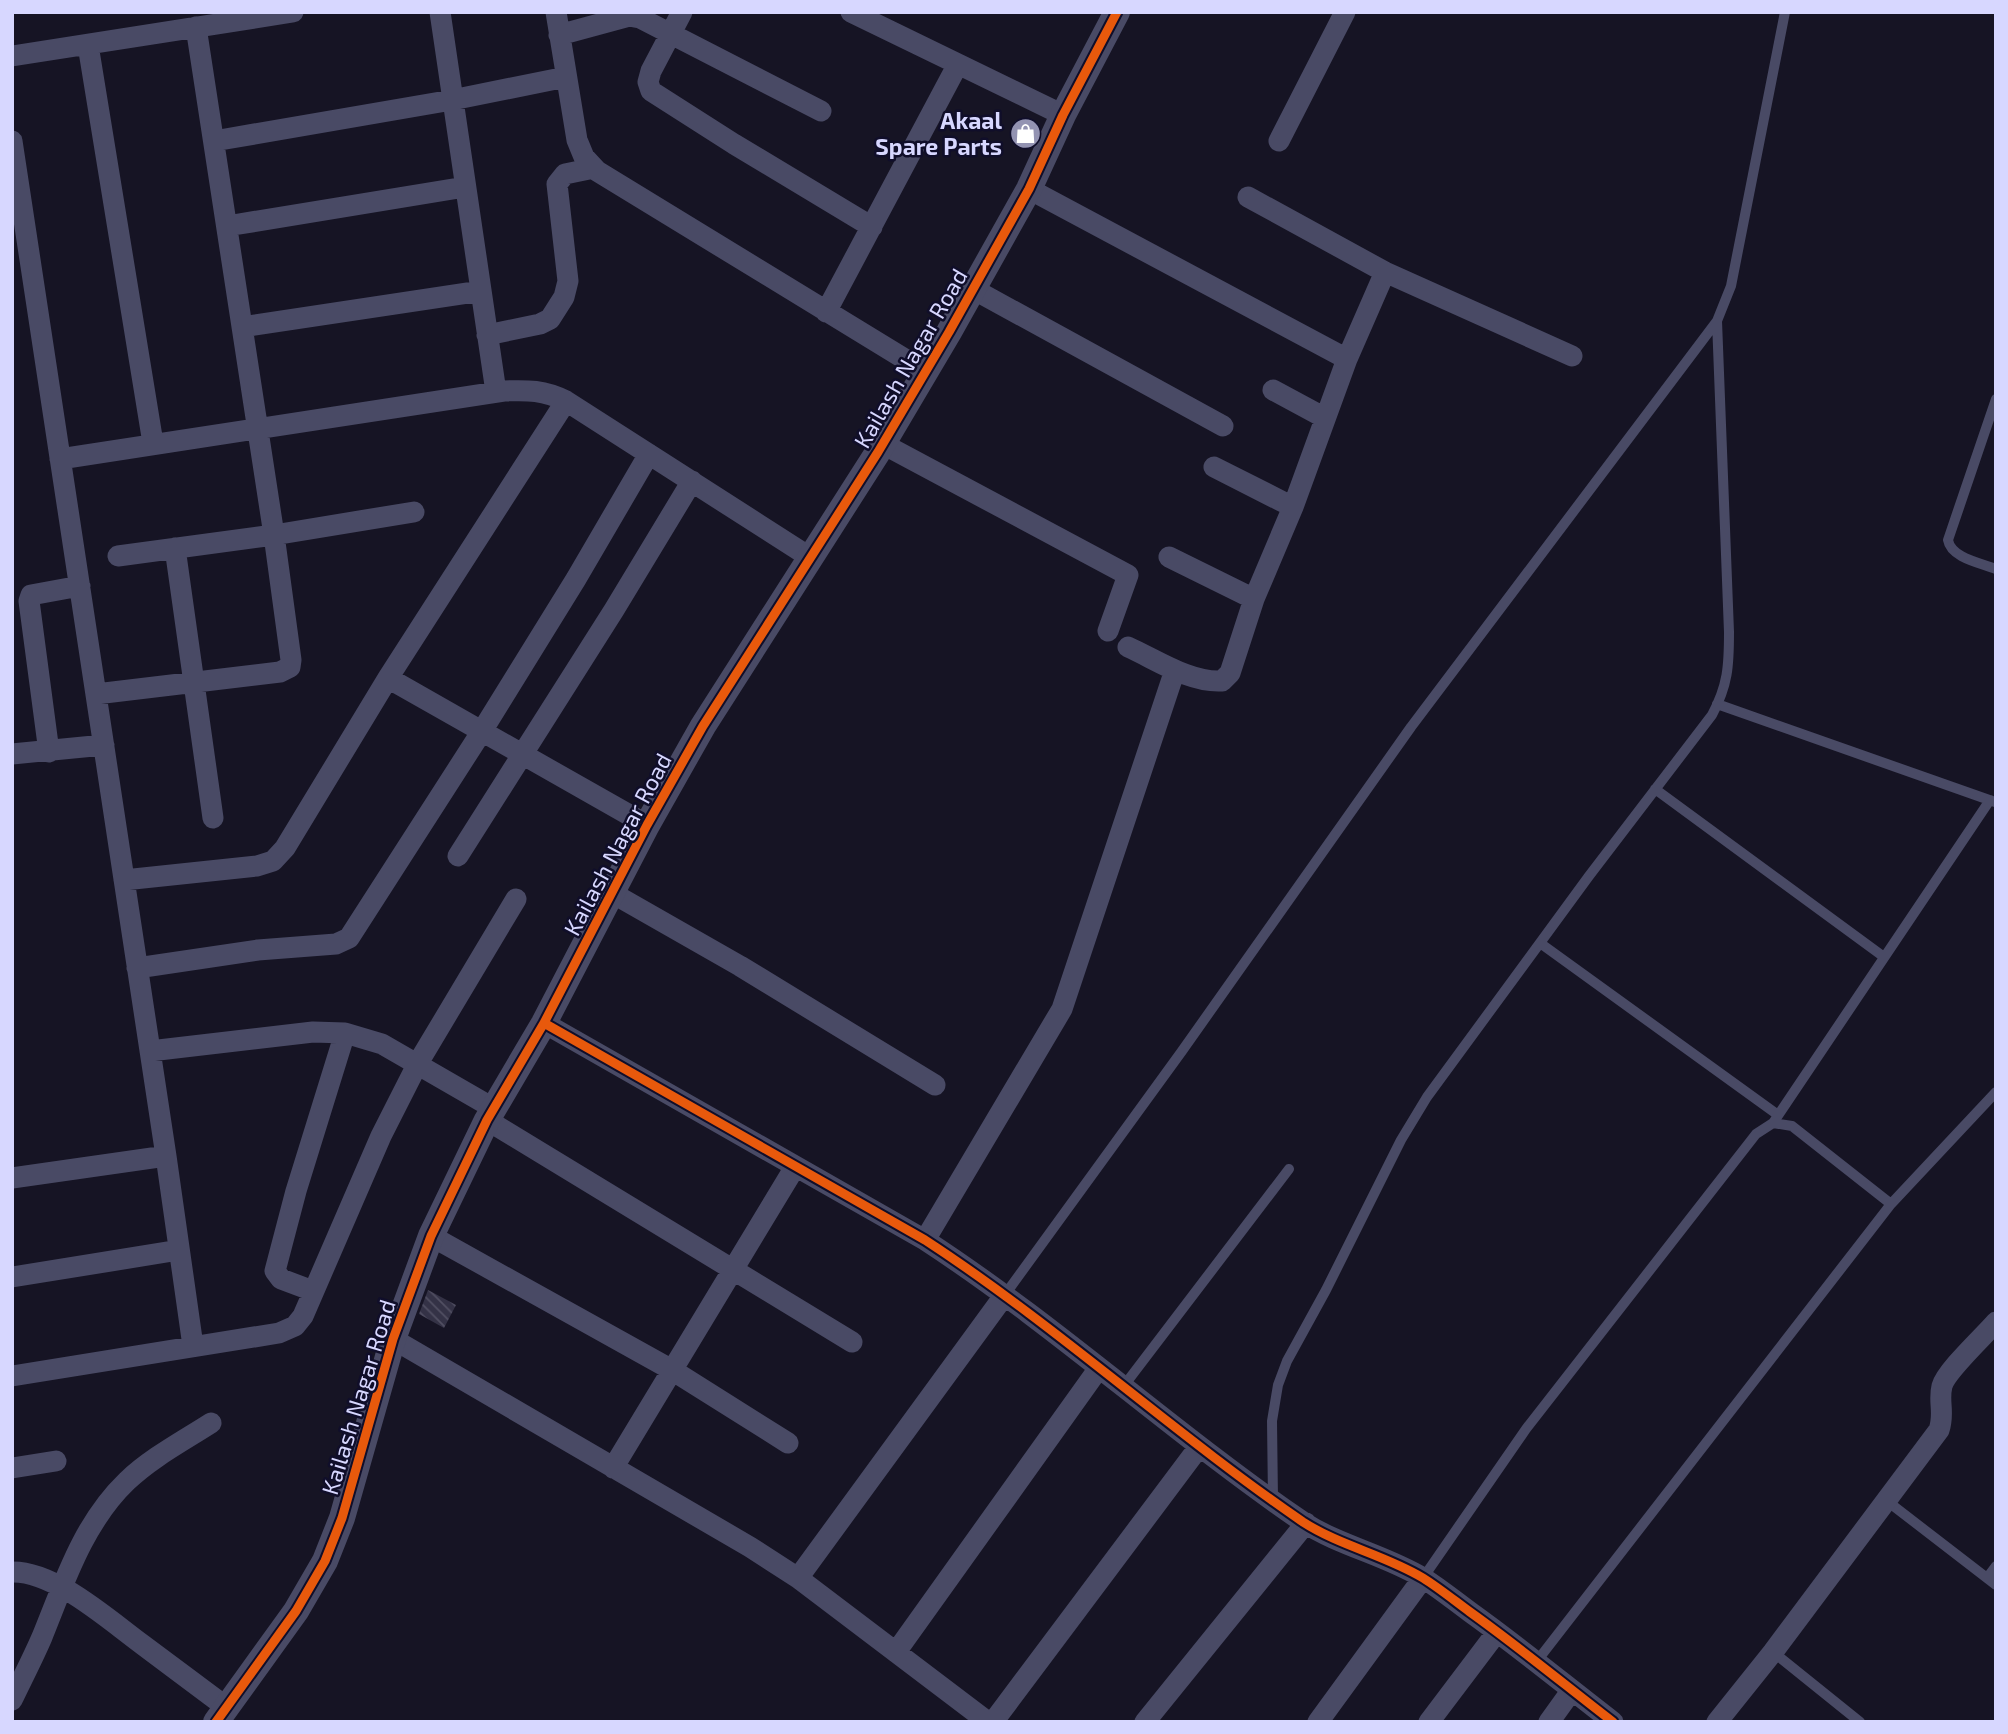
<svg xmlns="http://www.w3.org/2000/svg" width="2008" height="1734" font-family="'Exo 2',sans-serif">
	<defs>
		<pattern id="building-back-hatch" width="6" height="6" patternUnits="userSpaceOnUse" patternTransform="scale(1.75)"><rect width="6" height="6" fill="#343246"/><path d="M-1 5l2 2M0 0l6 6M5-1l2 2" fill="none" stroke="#514f62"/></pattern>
	</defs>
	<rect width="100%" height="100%" fill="#161424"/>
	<path fill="url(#building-back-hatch)" d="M428,1290L456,1305L444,1328L419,1314Z"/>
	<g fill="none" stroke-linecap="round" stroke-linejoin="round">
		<path stroke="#494a65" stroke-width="10" d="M1996,399L1948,540C1951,558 1981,563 1996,569
			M1717,704L1995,802
			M1655,789L1884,957
			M1540,943L1778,1115
			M1773,1123L1990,800
			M1004,1296L1182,1051L1411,727L1717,321L1731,286L1785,12
			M1123,1387L1289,1169
			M1273,1500L1272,1421L1278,1385L1287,1361L1326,1290L1401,1140L1427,1097L1589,876L1712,715C1728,685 1729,666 1729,632L1717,321
			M1887,1501L1996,1585
			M1423,1578L1526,1429L1756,1134L1773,1123L1792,1126L1891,1204
			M1987,1578L1996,1566
			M1773,1652L1860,1722
			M1537,1661L1891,1204L1996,1092"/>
		<path stroke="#494a65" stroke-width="21" d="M440,12L496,392
			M556,12L577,140L584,157L597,171L926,372
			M682,12L651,71L648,82L651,91L734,144L872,227
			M851,12L1063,115
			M559,35L629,16L640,18L821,111
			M88,45L153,443
			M12,56L293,12
			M12,141L166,1156L193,1346
			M214,141L452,100L566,77
			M1279,141L1345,12
			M1029,189L1347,359
			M1248,197L1385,272L1572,356
			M227,226L465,187
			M973,289L1223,426
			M826,312L958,64
			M242,327L481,291
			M487,335L540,324L550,319L564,297L568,281L557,184L565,174L594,168
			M1273,390L1325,418
			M566,401L388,678L647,825
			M883,444L1128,575L1108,631
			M60,459L504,391C528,390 544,390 566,401L811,558
			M1214,467L1293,507
			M175,548L213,818
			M118,556L274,535L414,512
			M1169,557L1254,599
			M1128,647C1157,660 1190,683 1222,681L1230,673L1254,599L1293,507L1347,359L1385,272
			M96,694L280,672L290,667L291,660L274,535L196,27
			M49,752L29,601L31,595L80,586
			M12,754L104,745
			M458,856L614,610L692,481
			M124,880L257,866L273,861L285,848L388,678
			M612,893L740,966L935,1085
			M137,968L258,950L336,944L349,938L482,731L576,579L649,454
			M544,1023L925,1240C1057,1326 1173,1433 1303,1522C1340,1546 1385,1555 1423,1578C1439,1588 1455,1601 1470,1612C1519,1647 1565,1685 1613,1722
			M150,1051L313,1032L345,1033L382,1044L493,1108
			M487,1120L852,1342
			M12,1178L166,1156
			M431,1236L672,1370L788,1443
			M925,1240L1062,1009L1175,670
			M12,1277L179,1250
			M313,1291L281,1279L275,1271L296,1191L345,1033
			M393,1339L750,1547L798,1578L988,1722
			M12,1376L279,1333L295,1326L303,1316L381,1136L418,1063L516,899
			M12,1468L56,1461
			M613,1468L795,1167
			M12,1572C55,1571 110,1621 143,1645C171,1666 198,1686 226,1707
			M798,1578L1004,1296
			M896,1652L1099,1368
			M12,1700C22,1679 33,1658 42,1637C64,1583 83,1523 127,1481C151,1458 183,1441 211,1423
			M993,1722L1199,1447
			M1145,1722L1306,1523
			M1318,1722L1423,1578
			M1429,1722L1497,1632
			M1549,1722L1572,1690
			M1717,1722L1773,1652L1939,1430C1945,1413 1938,1402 1942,1386C1946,1371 1984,1336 1996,1322"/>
		<path stroke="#494a65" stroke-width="26" d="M216,1722L296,1611L325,1561L342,1518L393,1339L431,1236L487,1120L544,1023L647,825L703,726L878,452L949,332L1029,189L1063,115L1117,12"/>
		<defs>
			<path id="cycleway" d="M544,1023L925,1240C1057,1326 1173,1433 1303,1522C1340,1546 1385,1555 1423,1578C1439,1588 1455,1601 1470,1612C1519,1647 1565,1685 1613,1722
				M216,1722L296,1611L325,1561L342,1518L393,1339L431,1236L487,1120L544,1023L647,825L703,726L878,452L949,332L1029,189L1063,115L1117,12"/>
		</defs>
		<use href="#cycleway" stroke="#100e2a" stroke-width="13"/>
		<use href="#cycleway" stroke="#e8590c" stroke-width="9"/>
	</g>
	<defs>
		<symbol id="shop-disc" viewBox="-11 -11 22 22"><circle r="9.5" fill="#9393b2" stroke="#100e2a"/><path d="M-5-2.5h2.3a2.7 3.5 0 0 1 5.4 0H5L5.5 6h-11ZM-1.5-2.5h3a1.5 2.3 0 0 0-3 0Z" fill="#fff"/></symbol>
	</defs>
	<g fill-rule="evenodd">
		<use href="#shop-disc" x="1008" y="116" width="35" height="35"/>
	</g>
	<g text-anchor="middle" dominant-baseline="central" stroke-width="5" stroke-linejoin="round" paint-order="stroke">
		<g font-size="23" font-weight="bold" fill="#d7d7ff" stroke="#100e2a" text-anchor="end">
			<text x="1002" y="120">Akaal<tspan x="1002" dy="26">Spare Parts</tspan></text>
		</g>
		<g font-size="23" fill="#d7d7ff" stroke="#100e2a">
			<text transform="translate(910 358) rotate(-60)">Kailash Nagar Road</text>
			<text transform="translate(617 844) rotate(-62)">Kailash Nagar Road</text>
			<text transform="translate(358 1397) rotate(-73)">Kailash Nagar Road</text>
		</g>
	</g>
	<rect width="2008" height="1734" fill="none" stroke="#d7d7ff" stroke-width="28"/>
</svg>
